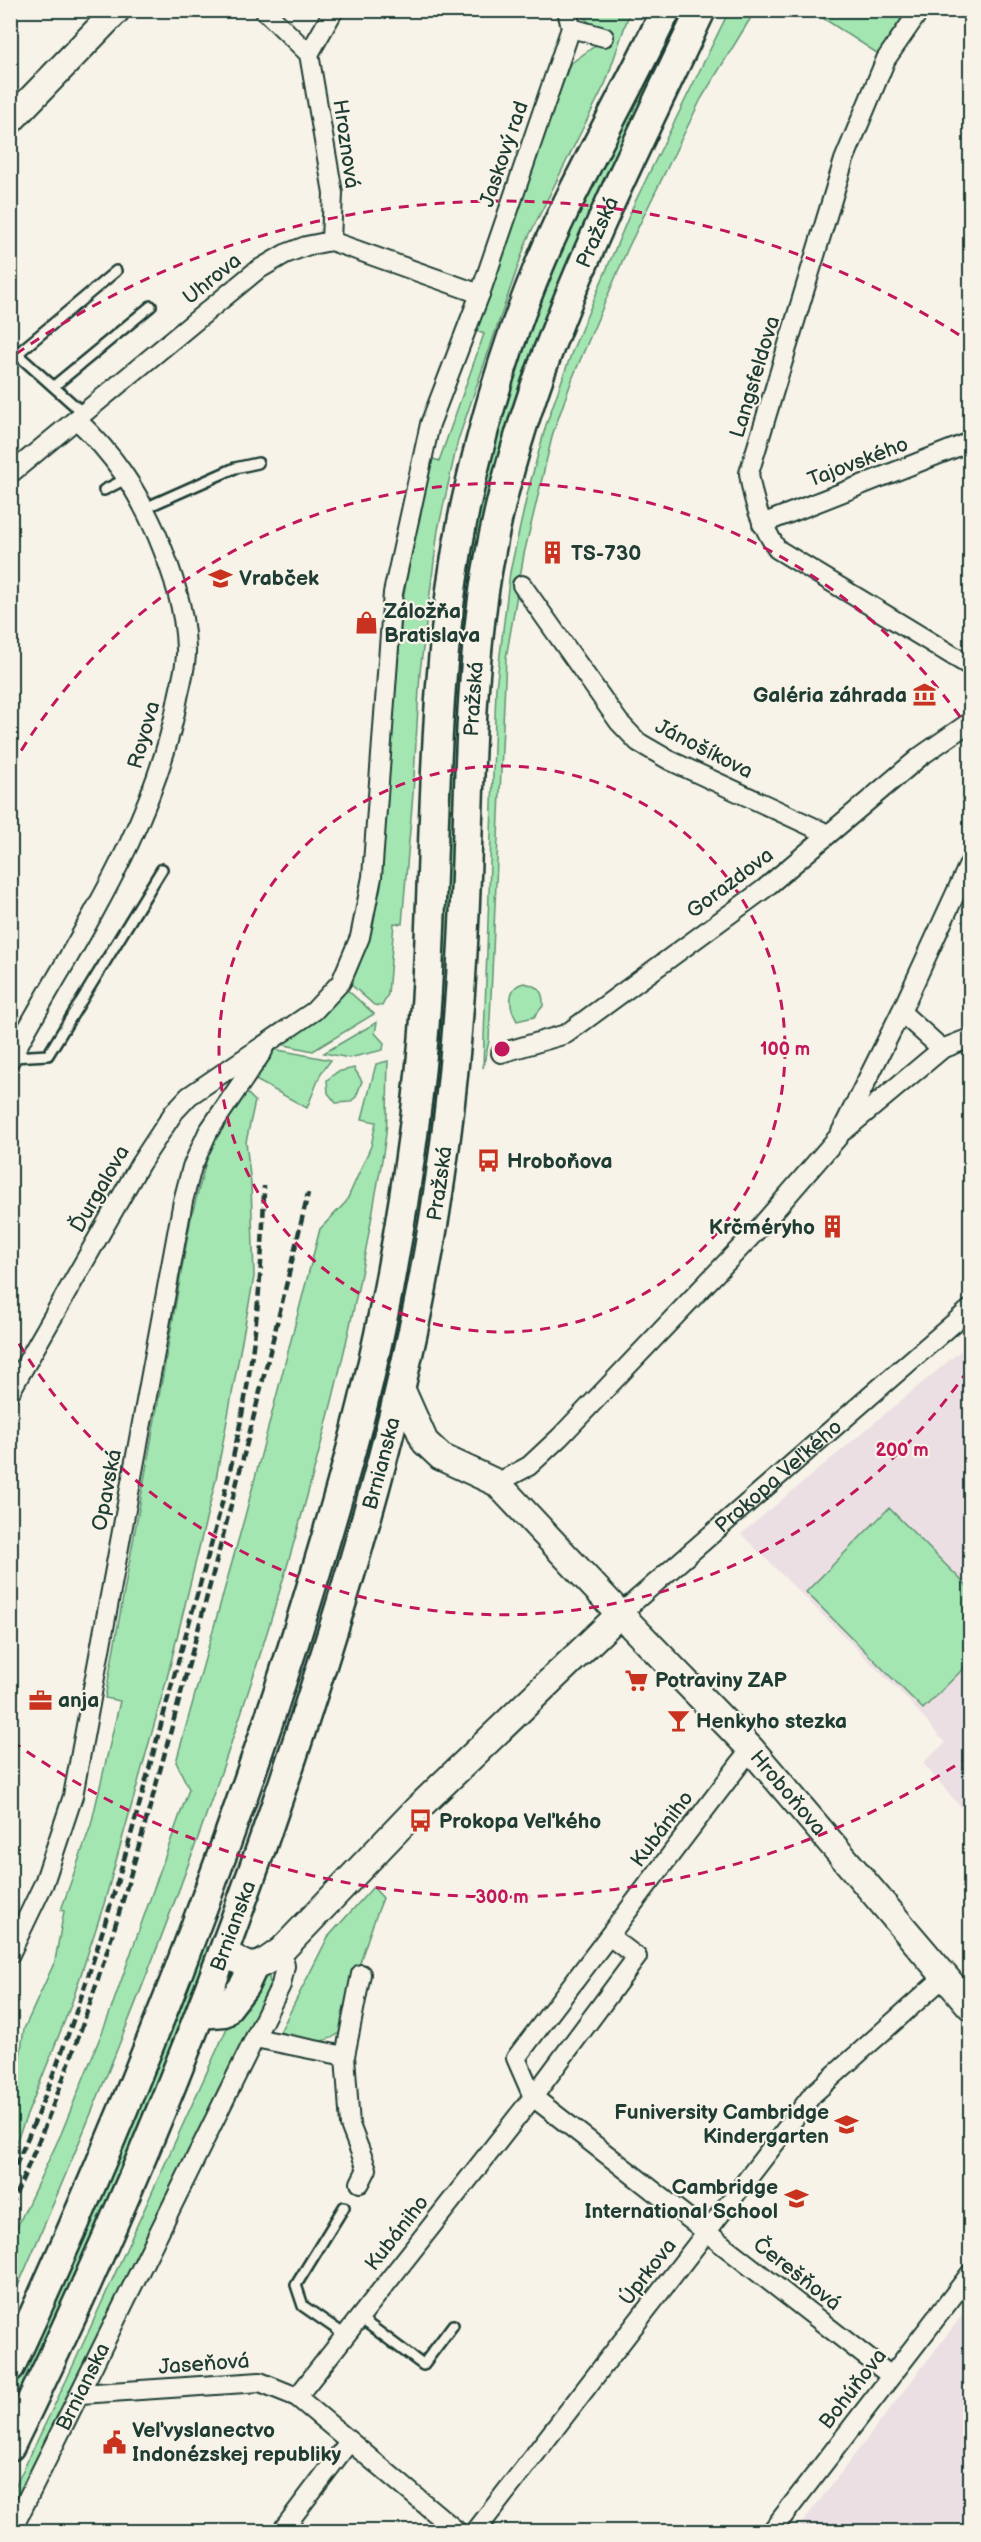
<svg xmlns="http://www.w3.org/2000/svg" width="981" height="2542" font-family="'Balsamiq Sans',sans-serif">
	<rect width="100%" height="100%" fill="#f7f3e8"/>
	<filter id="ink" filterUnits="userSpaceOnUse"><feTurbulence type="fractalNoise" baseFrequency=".0167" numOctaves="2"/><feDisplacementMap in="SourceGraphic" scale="12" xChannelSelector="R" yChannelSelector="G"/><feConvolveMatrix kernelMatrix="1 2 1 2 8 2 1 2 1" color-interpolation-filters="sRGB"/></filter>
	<g filter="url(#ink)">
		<path fill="#ecdfe4" d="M970,1343V1818L923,1763L945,1743L909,1701L741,1534Z
			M970,2305V2531H796Z"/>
		<path fill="#a3e6b1" stroke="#619272" stroke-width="1.5" d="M576,11H630L606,82L527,240L458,440L438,530L420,672L413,794L402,924L394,923L388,994L382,1006L374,1005L347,981L378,885L404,594L428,457L439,461L484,334L472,329L570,64L607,37Z
			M679,11H690L513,417L435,1144L400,1333L362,1485L426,1151L442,930L457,635L477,504L503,411L542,294L573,221Z
			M729,11H755L701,99L628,248L573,377L553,433L524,554L506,658L489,1041L483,1068L496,688L510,572L528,491L546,425L573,349L634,204Z
			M812,11H920L886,59Z
			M524,983C538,986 544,991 543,1006L534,1017L517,1021C509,1008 506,987 524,983Z
			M344,987L374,1014L313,1051L280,1044Z
			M377,1022L375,1033L384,1043L383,1050L349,1058L324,1053Z
			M273,1049L331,1060L321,1073L307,1108L252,1078Z
			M388,1061C387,1085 388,1109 386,1133C383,1159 377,1185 373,1210C357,1303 335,1394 310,1485C234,1766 127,2036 11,2302V2240L61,2134L109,2015L189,1789L176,1762L245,1516L320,1229L346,1202L371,1146L376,1122L362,1119L376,1064Z
			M354,1068L362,1081L356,1097L350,1102L336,1103L328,1093L327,1080L337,1072Z
			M242,1088L255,1101L246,1142L251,1184L254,1277L216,1479L166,1682L104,1904L71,2005L11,2155V2086L18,2070L24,2029L55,1961L64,1911L61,1910L91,1825L120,1701L105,1698L191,1218L207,1158Z
			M889,1508L970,1589V1662L923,1709L806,1592Z
			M373,1887L383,1898C370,1931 358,1964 350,2000C347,2010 346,2027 338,2034C321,2047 297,2040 280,2032L328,1937Z
			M203,1943L210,1952L102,2220L11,2419V2396L81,2243Z
			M262,1977H269L270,1984L257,2012L11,2514V2495L66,2381L237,2006Z"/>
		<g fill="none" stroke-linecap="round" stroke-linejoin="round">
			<defs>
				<path id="lane" d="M54,386L151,306
					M84,414L17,354L116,271
					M104,490L128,478
					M145,508L235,468L258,463
					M12,1057L48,1055L162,869
					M344,2207L296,2285L303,2306L345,2335
					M360,2318L423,2365L453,2325"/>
				<g id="street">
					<path d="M264,10L309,54L333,193L331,241"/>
					<path d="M920,10L886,59L844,160L749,473C753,503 761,524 777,549L970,666"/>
					<path d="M571,28L604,37"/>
					<path d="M309,54L334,10"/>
					<path d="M10,474L256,271L285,254L306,246L331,241L480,294"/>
					<path d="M762,524L970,442"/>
					<path d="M522,585L619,722L638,742L669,760L828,834"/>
					<path d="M901,1012L942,1049"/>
					<path d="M501,1053L566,1034L764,889L921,756L970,722"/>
					<path d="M10,1060C73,943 154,830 178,698C181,682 187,665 186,649C185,609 172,571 157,535C136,488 114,455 77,420"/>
					<path d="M845,1130L942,1049L970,1038"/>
					<path d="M10,1392L140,1164L174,1112L189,1096L314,1011L341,982L360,937L372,877L393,593L430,424L480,294L571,28L567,10"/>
					<path d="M497,1483L529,1466L560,1437L762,1225L839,1136L901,1012L970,862"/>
					<path id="s1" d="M620,1614L970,1309"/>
					<path d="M751,1749L516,2058L533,2097L891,2376"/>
					<path d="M10,1954L44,1883L73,1796L183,1201L192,1167L208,1132L263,1051"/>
					<path d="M255,2038L345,2056"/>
					<path d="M360,2183L367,2169L350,2125L345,2056L361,1974"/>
					<path d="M81,2394L260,2382L297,2397L458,2532"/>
					<path d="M297,2397L533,2097L637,1957L609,1936"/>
					<path id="s2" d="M11,2532L281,1985L285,1966L282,1950"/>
					<path d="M281,2532L349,2442"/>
					<path d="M475,2532L813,2094L945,1976"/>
					<path d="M771,2532L970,2274"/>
				</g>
				<g id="secondary">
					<path d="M10,121L117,10"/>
					<path id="s3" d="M401,1388L425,1442L441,1457L497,1483L620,1614L751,1749L970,2006"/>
					<path d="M224,1952C253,1970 254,1971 282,1950L416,1810L620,1614"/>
				</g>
				<g id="primary">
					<path d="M200,2014L224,2012L244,1986L253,1967"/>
					<path d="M10,2367C120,2130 216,1889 295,1640C333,1518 370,1394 392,1268C410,1170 423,1072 428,972C436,815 433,658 466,503C487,407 517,310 559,221C593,150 632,81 666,10"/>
					<path id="s4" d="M10,2446C131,2200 233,1945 316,1684C358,1553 396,1422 422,1287C444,1173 457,1060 463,944C470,820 467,695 487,572C520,373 616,191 701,10"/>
				</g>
			</defs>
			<use href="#lane" stroke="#1f3d34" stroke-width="14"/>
			<use href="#street" stroke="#1f3d34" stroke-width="22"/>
			<use href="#secondary" stroke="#1f3d34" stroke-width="30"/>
			<use href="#primary" stroke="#1f3d34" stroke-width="33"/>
			<use href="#lane" stroke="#f7f3e8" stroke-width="9"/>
			<use href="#street" stroke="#f7f3e8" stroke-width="18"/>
			<use href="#secondary" stroke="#f7f3e8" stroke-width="26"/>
			<use href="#primary" stroke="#f7f3e8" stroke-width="28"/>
			<path stroke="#1f3d34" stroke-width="4.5" stroke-dasharray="9 4.5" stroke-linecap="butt" d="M10,2178C80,2025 124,1864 167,1702C195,1598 229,1494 247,1387C258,1321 263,1253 264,1186
				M10,2207C86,2041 134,1868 181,1693C226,1527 269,1361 308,1193"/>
		</g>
	</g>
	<g fill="none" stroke="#c2185b" stroke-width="3" stroke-dasharray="10 8">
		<circle cx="502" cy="1049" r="283"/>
		<path d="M968 1370A566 566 0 0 1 12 1332M12 766A566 566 0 0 1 968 728"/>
		<path d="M970 1756A848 848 0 0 1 16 1744M16 354A848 848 0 0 1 970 342"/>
	</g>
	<defs>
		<symbol id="building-bare" viewBox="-9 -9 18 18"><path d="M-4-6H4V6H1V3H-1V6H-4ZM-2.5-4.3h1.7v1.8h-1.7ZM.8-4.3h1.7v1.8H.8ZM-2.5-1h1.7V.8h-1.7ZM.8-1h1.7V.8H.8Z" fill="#c8321e" stroke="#f7f3e8" stroke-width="2.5" paint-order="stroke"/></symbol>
		<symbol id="school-bare" viewBox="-9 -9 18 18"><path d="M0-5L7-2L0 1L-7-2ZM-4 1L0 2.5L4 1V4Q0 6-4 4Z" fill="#c8321e" stroke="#f7f3e8" stroke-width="2.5" paint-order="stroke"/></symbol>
		<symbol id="shop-bare" viewBox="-9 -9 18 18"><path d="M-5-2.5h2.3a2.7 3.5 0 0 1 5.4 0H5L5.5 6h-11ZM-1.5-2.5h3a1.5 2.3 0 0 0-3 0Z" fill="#c8321e" stroke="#f7f3e8" stroke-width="2.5" paint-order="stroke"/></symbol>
		<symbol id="museum-bare" viewBox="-9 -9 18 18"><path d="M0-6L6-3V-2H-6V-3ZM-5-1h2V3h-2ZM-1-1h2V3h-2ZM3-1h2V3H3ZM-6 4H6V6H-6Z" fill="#c8321e" stroke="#f7f3e8" stroke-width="2.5" paint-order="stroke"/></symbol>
		<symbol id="bus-bare" viewBox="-9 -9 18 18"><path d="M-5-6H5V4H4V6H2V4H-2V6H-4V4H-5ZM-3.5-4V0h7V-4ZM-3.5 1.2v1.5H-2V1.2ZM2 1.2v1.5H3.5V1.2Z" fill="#c8321e" stroke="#f7f3e8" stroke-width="2.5" paint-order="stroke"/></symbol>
		<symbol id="supermarket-bare" viewBox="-9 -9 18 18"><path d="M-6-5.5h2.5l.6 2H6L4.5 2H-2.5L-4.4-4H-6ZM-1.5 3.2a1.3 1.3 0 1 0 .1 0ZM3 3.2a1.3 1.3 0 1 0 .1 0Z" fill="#c8321e" stroke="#f7f3e8" stroke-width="2.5" paint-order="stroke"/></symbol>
		<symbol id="office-bare" viewBox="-9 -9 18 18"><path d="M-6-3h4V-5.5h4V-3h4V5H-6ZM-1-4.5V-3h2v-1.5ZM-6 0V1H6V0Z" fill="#c8321e" stroke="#f7f3e8" stroke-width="2.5" paint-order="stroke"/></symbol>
		<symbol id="bar-bare" viewBox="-9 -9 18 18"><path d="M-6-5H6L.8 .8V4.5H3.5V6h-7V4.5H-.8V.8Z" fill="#c8321e" stroke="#f7f3e8" stroke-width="2.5" paint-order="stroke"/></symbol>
		<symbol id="civic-bare" viewBox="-9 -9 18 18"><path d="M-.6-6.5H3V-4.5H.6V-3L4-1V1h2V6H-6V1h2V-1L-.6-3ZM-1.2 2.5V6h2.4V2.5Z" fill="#c8321e" stroke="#f7f3e8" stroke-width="2.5" paint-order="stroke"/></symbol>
	</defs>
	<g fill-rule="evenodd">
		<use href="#building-bare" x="536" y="536" width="33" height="33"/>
		<use href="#school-bare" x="204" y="562" width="33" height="33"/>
		<use href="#shop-bare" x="350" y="606" width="33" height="33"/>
		<use href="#museum-bare" x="908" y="678" width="33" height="33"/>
		<use href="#bus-bare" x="472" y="1144" width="33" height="33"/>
		<use href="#building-bare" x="816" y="1210" width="33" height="33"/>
		<use href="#supermarket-bare" x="620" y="1664" width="33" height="33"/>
		<use href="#office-bare" x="24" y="1684" width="33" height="33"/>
		<use href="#bar-bare" x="662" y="1704" width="33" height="33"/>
		<use href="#bus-bare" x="404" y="1804" width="33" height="33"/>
		<use href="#school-bare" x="830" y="2108" width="33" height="33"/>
		<use href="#school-bare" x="780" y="2182" width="33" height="33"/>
		<use href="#civic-bare" x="98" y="2426" width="33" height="33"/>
	</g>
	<g text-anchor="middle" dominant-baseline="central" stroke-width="4.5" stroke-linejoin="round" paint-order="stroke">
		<g font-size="21" fill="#1f3d34" stroke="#f7f3e8">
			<text transform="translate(346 144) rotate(82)">Hroznová</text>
			<text transform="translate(504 154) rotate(-71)">Jaskový rad</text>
			<text stroke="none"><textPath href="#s4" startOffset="2310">Pražská</textPath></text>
			<text transform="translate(212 279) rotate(-39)">Uhrova</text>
			<text transform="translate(755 377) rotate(-73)">Langsfeldova</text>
			<text transform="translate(858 462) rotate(-21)">Tajovského</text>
			<text stroke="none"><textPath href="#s4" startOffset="1824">Pražská</textPath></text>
			<text transform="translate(144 735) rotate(-74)">Royova</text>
			<text transform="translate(704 749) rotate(27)">Jánošíkova</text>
			<text transform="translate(730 883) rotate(-37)">Gorazdova</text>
			<text stroke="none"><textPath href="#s4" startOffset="1338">Pražská</textPath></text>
			<text transform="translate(100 1189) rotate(-60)">Ďurgalova</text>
			<text stroke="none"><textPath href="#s4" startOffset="1052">Brnianska</textPath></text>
			<text stroke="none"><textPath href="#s1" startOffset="210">Prokopa Veľkého</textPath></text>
			<text transform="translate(107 1490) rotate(-79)">Opavská</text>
			<text stroke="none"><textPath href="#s3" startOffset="568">Hroboňova</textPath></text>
			<text transform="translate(662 1829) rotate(-53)">Kubániho</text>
			<text stroke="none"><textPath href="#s4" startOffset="566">Brnianska</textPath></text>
			<text transform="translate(397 2233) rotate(-52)">Kubániho</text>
			<text transform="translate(648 2272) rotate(-52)">Úprkova</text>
			<text transform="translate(797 2274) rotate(38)">Čerešňová</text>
			<text transform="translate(204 2364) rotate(-4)">Jaseňová</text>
			<text stroke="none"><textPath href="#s2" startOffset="162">Brnianska</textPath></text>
			<text transform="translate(853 2389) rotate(-52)">Bohúňova</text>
		</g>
		<g font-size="21" font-weight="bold" fill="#1f3d34" stroke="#f7f3e8" text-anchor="start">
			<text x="571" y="553">TS-730</text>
			<text x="239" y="578">Vrabček</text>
			<text x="384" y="611">Záložňa<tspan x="384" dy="24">Bratislava</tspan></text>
			<text x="907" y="695" text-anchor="end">Galéria záhrada</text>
			<text x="507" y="1161">Hroboňova</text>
			<text x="815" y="1227" text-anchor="end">Krčméryho</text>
			<text x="655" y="1680">Potraviny ZAP</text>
			<text x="58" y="1700">anja</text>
			<text x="696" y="1721">Henkyho stezka</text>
			<text x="439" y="1821">Prokopa Veľkého</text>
			<text x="829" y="2112" text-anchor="end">Funiversity Cambridge<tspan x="829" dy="24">Kindergarten</tspan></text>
			<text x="778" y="2187" text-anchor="end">Cambridge<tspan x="778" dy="24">International School</tspan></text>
			<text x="132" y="2430">Veľvyslanectvo<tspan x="132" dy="24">Indonézskej republiky</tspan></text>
		</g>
	</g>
	<circle cx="502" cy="1049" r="9" fill="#c2185b" stroke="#f7f3e8" stroke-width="3"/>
	<g font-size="18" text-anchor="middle" font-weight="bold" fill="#c2185b" stroke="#f7f3e8" stroke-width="4.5" stroke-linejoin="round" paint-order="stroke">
		<text x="785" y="1055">100 m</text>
		<text x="902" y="1456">200 m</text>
		<text x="502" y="1903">300 m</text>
	</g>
	<rect width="981" height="2542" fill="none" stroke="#f7f3e8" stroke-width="36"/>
	<rect x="18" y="18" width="945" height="2506" fill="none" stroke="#1f3d34" stroke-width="2" filter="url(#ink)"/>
</svg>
